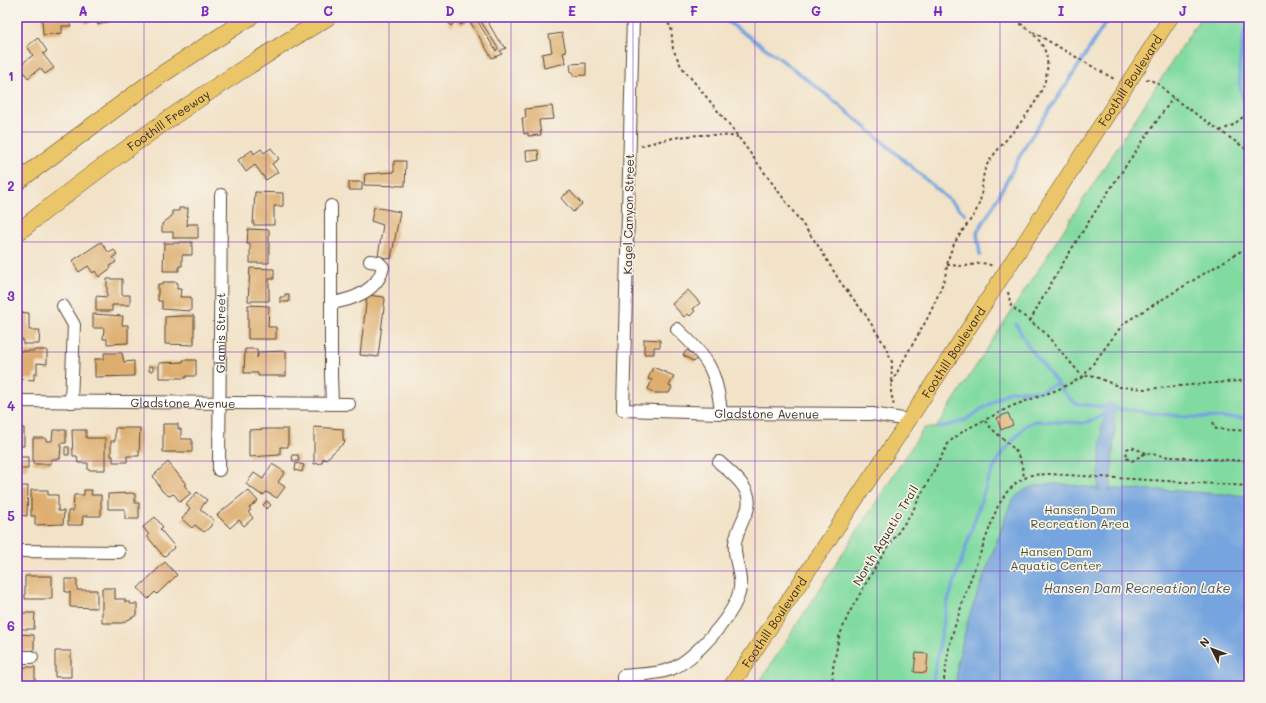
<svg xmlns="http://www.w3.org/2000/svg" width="1266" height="703" font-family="Mali,sans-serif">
	<rect width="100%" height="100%" fill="#f7f3e8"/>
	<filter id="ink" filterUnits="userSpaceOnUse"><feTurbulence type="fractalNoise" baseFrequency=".025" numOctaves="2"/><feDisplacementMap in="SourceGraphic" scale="8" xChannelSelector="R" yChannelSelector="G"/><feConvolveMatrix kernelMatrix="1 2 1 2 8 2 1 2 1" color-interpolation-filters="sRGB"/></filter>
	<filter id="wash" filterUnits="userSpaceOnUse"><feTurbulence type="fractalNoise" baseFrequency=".012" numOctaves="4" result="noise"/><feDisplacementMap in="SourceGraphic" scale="16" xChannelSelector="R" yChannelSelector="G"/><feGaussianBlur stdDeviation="0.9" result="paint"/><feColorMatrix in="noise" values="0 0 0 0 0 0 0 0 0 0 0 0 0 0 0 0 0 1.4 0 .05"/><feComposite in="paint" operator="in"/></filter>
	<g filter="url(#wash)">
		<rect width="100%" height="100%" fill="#f2e2c7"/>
		<path fill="#81dba1" stroke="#5e8260" d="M1201,17H1249V686H757L924,428H936Z"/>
		<path fill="#74a4de" stroke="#58677e" d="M1102,425H1115L1110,492L1111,489L1163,490L1249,496V686H956L957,663L969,617L1010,505C1028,474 1067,486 1096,488L1098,491Z"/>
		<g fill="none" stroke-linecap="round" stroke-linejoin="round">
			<path stroke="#74a4de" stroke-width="3.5" d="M720,17C808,74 887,145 965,214
				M1249,23L1244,32L1239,68L1240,86L1246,111V117L1249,119
				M980,255L977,232L991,210L1027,143L1074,73L1109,17
				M1016,324L1028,346L1068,397L1077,404L1187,417L1249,418
				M939,427L950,425L965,420L1010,391H1040L1058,383
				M932,686L947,604L988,480L1000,456L1026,425L1035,421L1084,423L1100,417L1110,408"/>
			<path stroke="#74a4de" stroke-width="12" d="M1107,441L1110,408"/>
		</g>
		<g id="blocks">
			<path fill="#deae6e" d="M42,17H71V26H62V33L43,35Z
				M83,17H109L110,21L98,25L96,20L85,24Z
				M454,17H475L496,51L498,48L478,17H485L497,38L506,48L500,51L502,54L492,58L469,20L461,25Z
				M451,18L454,23L451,26L447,20Z
				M562,33L566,52L563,53L566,63L544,68L542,54L552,52L549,35Z
				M38,38L47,51L43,54L54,68L45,74L40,68L28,78L19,66L33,55L27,46Z
				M586,63V75L573,76V72H571L570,64Z
				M552,106L554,119L539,120L541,135L528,136V133L524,134L522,118H526L525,109Z
				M271,148L279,159L272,164L278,172L266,180L255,165L246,172L238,160L252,150L254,154L261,149L264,153Z
				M538,150L539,160L527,162L526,151Z
				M394,161H406L405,186L364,185L365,174L394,172Z
				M349,182H362V190H349Z
				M570,191L582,204L573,212L561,198Z
				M255,192L283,193V206H274V225H253Z
				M374,207L400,212L391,259L378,256L383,225L371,221Z
				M179,208H188L187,226L189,224H198V238H173V232H162V224L172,216V211H179Z
				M248,229L269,230V263H250V244H247Z
				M101,242L109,253L114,250L117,254L113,257L116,262L110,266L111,268L99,277L95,271L93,273L88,266L79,272L72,261Z
				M179,242H192V255H182V266H179V271H163L164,243H179Z
				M250,268L274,269V279H269V301H248Z
				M107,279H122V295H130V305H112V311H96V296L107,297Z
				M163,282H177V289H181L180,297H191V311L162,309V301H158V284H162Z
				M688,290L700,303L693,309L695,311L690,316L688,314L684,317L672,304Z
				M285,294H289V302H280V297H285Z
				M367,295L384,297L385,299L378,357L360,355Z
				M248,305L269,306L268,327H276V339H248Z
				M17,312L29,313V330H40L39,344H23V339H17Z
				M93,314L123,316L122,325H128V343L107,344V339H103L104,328H93Z
				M181,316H194V345L165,344V317Z
				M644,339L660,340V347H654V354H644Z
				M245,349H257V358L259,352L286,351V376H258V373H244Z
				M35,350H47V364L37,363V374H34V380L18,379V351H34Z
				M687,350L697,357L694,362L683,355Z
				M104,353H122L124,362L134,361V376L95,377V359H104Z
				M183,360H196V376H186V378H159V363L183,362Z
				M149,366H153V371H149Z
				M653,367L674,376L669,386L672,387L669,393H654L648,389L652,380L648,379Z
				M1008,413L1013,425L1001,430L997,418Z
				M163,424H178V429H181V439H192V452H163Z
				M314,427L343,429V439L345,442L325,460L323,458L322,463L314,464Z
				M17,428H24V446H20V452H17Z
				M115,428H140L139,456H127V462H113V456H111V441H115Z
				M267,429H288V447H280V455L249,457V430Z
				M53,430H66V443H61V447L60,459H51V464H33V438H46V441H52Z
				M72,430H86V438H105V470H88V463H78L77,456H73Z
				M65,447H69V455H65Z
				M292,455H298L299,461H293Z
				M17,457H28V469H17Z
				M168,462L186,484L184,485L191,493L180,502L174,494L169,496L162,491L153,476Z
				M296,463L304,465L302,472L295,470Z
				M272,464L285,472L278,482L285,487L277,498L266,492L264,495L260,494L246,484L254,473L263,479Z
				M17,486H28L27,516L20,515V524H17Z
				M31,490H48V495H58V511H64L63,524L35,525V516H31Z
				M84,490H92L91,495H101V516H83L82,525H68V511H73L74,495H84Z
				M248,490L258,501L249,508L251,510L248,512L253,518L244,526L239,520L230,528L217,515Z
				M197,492L207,500L200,509L214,520L210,527L204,532L195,525L192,528L182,519L190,508L186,505Z
				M131,493L135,494V503H139V519H125V509H108V494Z
				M267,501L271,505L267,509L263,505Z
				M155,517L163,527L160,529L175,547L164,557L147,536L149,535L143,527Z
				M165,562L177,575L157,594L155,592L148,599L138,588Z
				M17,575H19L18,598H17Z
				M25,576H52V599H25Z
				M65,579H77V590H97V608L70,607V592H65Z
				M102,588H115V599H125V602H130V604H137V615L122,623H102Z
				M17,613H35L34,629H17Z
				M17,634L34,635V651L17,650Z
				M55,651H71V677H55Z
				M916,653L928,654L926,673L914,672Z
				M17,667H35V683H17Z"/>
		</g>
	</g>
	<g filter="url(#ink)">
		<use href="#blocks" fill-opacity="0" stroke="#564637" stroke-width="1"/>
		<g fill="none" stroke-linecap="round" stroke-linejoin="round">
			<defs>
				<g id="minor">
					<path id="s1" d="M633,17L623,410L721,413L872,414L909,420"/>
					<path d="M331,206V375L332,404"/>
					<path d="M331,303C352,300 378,291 383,267L378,262L370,261"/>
					<path d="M63,306L74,325L71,402"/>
					<path d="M677,329C708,358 717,371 721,413"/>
					<path id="s2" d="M17,401L349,404"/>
					<path id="s3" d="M219,470L221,195"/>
					<path d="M17,551L119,552"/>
					<path d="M17,657H32"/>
					<path d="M623,686V676C638,674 656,675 671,669C694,660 737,613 740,588C742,573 733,558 735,543C737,531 742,522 747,511C755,490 733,475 719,462"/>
				</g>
				<g id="major">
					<path id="s4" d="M731,686L909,420L1171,17"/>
				</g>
				<g id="highway">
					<path d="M17,182L158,77L250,17"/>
					<path id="s5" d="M17,233C115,154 219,81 328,17"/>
				</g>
			</defs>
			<use href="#minor" stroke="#564637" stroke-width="14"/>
			<use href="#major" stroke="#564637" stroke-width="16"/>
			<use href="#highway" stroke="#564637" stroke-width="18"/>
			<path stroke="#564637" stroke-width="2" stroke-dasharray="3 3" stroke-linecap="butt" d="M658,17L671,26L673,49L681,66L731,127L817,244L841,283L865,314L884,344L892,362L891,392L894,407
				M1033,32L1116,80
				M1146,80L1149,79L1160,85L1173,98L1249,151
				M1220,131L1233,125L1249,112
				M641,146C673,136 705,132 738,137
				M947,265C953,265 958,266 964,266C976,265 983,260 994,267
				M1008,292L1011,306L1044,332L1083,377L1124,323L1249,246
				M1030,321C1072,243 1122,170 1173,98
				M892,383C902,361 915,341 927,319C933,307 939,293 944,280C947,271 947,260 951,251C957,235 971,222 978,207C984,193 980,176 988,163C1007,134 1052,98 1047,59C1044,39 1027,28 1011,17
				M985,421C1004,445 1020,442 1024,478
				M1213,422L1216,429L1249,431
				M1146,453L1131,447L1127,449L1126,458L1132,461L1146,453L1170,457L1249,461
				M832,686L833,668L839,637L849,613L880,559L912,512L949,442L965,430L1012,406L1057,390L1083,377L1091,375L1120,387L1145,389L1249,380
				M943,686L949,647L953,632L967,589L997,508L1006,493L1017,482L1031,475L1050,474L1249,486"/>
			<use href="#minor" stroke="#fff" stroke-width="12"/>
			<use href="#major" stroke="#ebc669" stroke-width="15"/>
			<use href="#highway" stroke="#ebc669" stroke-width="17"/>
		</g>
	</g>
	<path fill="none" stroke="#7b2cbf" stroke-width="1" stroke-opacity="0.55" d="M144,17V686M266,17V686M389,17V686M511,17V686M633,17V686M755,17V686M877,17V686M1000,17V686M1122,17V686M17,132H1249M17,242H1249M17,352H1249M17,461H1249M17,571H1249"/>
	<g text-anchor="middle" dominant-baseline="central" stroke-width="3.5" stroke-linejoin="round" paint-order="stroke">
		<g font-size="12" fill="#3b2a1e" stroke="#f7f3e8">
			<text stroke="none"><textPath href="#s4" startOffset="725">Foothill Boulevard</textPath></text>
			<text stroke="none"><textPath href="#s5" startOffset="189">Foothill Freeway</textPath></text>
			<text transform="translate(628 214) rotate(-89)">Kagel Canyon Street</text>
			<text stroke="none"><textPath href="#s3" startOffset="137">Glamis Street</textPath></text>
			<text stroke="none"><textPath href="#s4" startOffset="401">Foothill Boulevard</textPath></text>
			<text stroke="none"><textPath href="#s2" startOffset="166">Gladstone Avenue</textPath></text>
			<text stroke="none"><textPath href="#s1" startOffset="537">Gladstone Avenue</textPath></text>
			<text transform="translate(885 535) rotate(-59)">North Aquatic Trail</text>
			<text stroke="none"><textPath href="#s4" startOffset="77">Foothill Boulevard</textPath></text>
		</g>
		<g font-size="12" fill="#4c563f" stroke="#f7f3e8">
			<text x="1080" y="509">Hansen Dam<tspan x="1080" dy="14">Recreation Area</tspan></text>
			<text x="1056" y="551">Hansen Dam<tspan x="1056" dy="14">Aquatic Center</tspan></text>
		</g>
		<g font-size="13" font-style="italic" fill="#4f5561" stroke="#f7f3e8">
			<text x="1137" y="587">Hansen Dam Recreation Lake</text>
		</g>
	</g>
	<rect width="1266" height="703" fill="none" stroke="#f7f3e8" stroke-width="44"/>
	<g transform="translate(1212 649) rotate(312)" stroke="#f7f3e8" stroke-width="3" paint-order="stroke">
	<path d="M0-3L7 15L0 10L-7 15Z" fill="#3b2a1e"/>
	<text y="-6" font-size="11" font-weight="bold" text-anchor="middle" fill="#3b2a1e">N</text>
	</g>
	<rect x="22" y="22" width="1222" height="659" fill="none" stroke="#7b2cbf" stroke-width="1.5"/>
	<g font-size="13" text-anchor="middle" font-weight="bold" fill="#7b2cbf">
		<text x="83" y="16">A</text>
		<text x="205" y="16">B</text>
		<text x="328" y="16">C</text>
		<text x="450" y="16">D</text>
		<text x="572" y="16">E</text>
		<text x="694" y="16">F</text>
		<text x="816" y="16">G</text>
		<text x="938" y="16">H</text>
		<text x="1061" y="16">I</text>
		<text x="1183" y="16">J</text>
		<text x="11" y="81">1</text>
		<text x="11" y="191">2</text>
		<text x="11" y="301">3</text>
		<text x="11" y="411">4</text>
		<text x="11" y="521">5</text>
		<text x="11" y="631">6</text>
	</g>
</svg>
